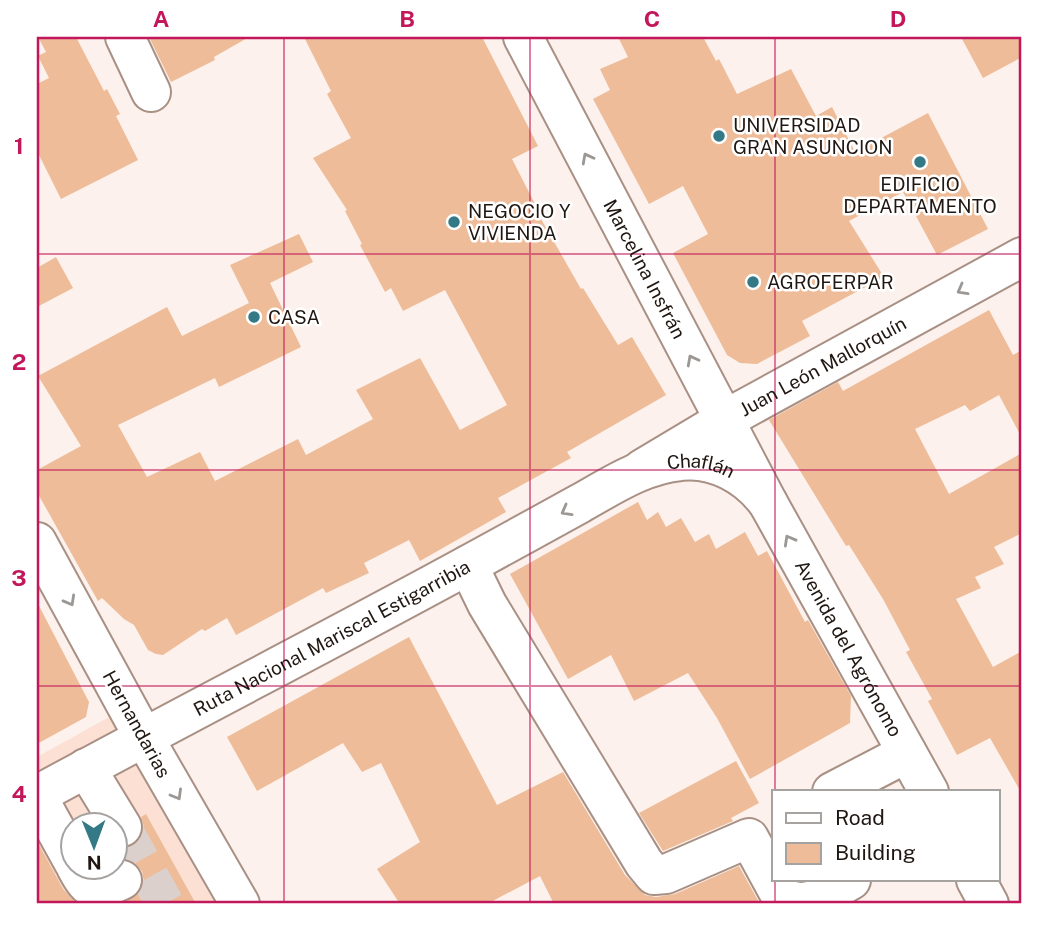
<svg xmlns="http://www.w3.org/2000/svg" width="1059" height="941" font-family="'Public Sans',sans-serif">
	<rect width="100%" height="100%" fill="#fcf1ec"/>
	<path fill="#fce0d3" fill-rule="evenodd" d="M138,701L252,904H37V757ZM74,825H116V867H74Z"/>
	<path fill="#eebc98" d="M38,37H76L104,91L107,89L120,114L116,116L138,160L61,199L37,151V84L49,78L38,56L46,52Z
		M149,37H249L214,57L215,60L171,82Z
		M304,37H482L538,146L512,159L535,204L533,205L581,289L583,288L618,345L632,337L666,395L567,452L571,458L498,498L506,512L420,561L409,540L364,563L369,573L326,593L323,588L236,635L227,618L205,631L202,629L163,655L156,654L148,650L134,625L124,619L102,598L98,601L37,492V470L81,446L38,376L167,307L182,336L249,303L230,265L299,234L313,262L270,283L301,347L219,387L215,378L118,425L147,477L200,452L215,481L298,439L306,455L373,419L356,390L420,358L460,430L507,405L445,290L403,311L391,288L385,292L360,245L362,244L345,211L347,210L313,158L351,138L327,94L331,91Z
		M618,37H703L716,61L719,59L737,94L791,69L816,116L832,107L855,152L928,113L988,229L937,255L903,192L849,221L884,277L802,321L810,336L757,364L740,363L727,355L673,253L708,234L683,186L649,204L593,99L610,90L600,69L628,57Z
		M961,37H1022V57L983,78Z
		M56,257L73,288L37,307V268Z
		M989,310L1013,355L1022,350V438L999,395L970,411L965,405L915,429L949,494L1022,453V533L994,547L1004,564L975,577L981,588L956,599L993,667L1022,651V794L990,738L957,755L928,701L932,699L906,652L910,650L883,599L849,545L846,546L769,420L838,382L843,391Z
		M638,502L647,520L658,512L666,527L681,518L695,542L709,534L716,549L745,532L758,556L767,551L805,622L808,620L851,696L850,723L750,779L717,718L688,673L634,701L611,655L568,679L510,574Z
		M37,602L89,702L86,717L37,744Z
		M409,637L497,805L563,772L625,875L645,895L656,897L675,894L739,866L760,904H554L540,876L487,904H400L377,869L420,842L381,763L362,772L343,743L257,791L227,737Z
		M736,761L759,803L731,818L733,821L663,851L639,813Z
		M146,814L196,904H121L139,893L144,882L142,871L135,863L125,858L116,860V847L123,849L133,846L141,838L144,827L141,817Z
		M37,841L63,889L77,904H37Z"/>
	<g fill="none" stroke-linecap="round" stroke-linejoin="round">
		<path stroke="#dbd0cb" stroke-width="38" stroke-dasharray="38 19" stroke-linecap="butt" d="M122,827L165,904"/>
		<defs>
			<path id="minor" d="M125,37L151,92
				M468,565L487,604L644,863L654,875L666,874L749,838L780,895C804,913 829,892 851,880
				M86,768L122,827
				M832,792L907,753
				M37,796L74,863
				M76,867C91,895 95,892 122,880"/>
			<g id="major">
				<path id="s1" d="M523,37L768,503"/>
				<path id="s2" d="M642,469L724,420L1022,257"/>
				<path d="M37,542L143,736"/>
			</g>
			<g id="highway">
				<path d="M143,736L240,904"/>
				<path id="s3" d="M37,795C180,717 325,643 468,565C505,545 542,524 579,504C611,486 644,464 681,461C715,457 748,476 768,503L929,792"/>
				<path d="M976,880L989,904"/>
			</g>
		</defs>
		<use href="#minor" stroke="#a99085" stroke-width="42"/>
		<use href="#major" stroke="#a99085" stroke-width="42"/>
		<use href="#highway" stroke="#a99085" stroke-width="42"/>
		<use href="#minor" stroke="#fff" stroke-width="38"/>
		<use href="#major" stroke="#fff" stroke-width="38"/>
		<use href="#highway" stroke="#fff" stroke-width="38"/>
	</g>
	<defs><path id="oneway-chevron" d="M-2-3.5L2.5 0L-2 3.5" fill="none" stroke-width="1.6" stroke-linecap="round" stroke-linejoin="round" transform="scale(1.75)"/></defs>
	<g stroke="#9b9794">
		<use href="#oneway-chevron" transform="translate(587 158) rotate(-118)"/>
		<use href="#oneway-chevron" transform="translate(962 290) rotate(151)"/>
		<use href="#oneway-chevron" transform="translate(692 360) rotate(-118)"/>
		<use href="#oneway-chevron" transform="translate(566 511) rotate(151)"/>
		<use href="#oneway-chevron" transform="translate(789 540) rotate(-119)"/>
		<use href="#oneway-chevron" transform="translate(70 601) rotate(61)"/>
		<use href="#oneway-chevron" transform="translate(177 795) rotate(60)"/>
	</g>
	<path fill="none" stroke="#c2185b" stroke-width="2" stroke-opacity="0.55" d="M284,37V904M530,37V904M775,37V792M37,254H1022M37,470H1022M37,686H1022M775,880V904"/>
	<g fill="#347a86" stroke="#fff" stroke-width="2.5">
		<circle cx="719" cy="136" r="7"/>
		<circle cx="920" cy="162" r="7"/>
		<circle cx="454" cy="222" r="7"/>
		<circle cx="753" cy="282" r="7"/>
		<circle cx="254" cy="317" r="7"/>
	</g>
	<g text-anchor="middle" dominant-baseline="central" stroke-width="5" stroke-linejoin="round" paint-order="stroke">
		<g font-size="19" fill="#201712" stroke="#fff" text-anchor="start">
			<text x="733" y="125">UNIVERSIDAD<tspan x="733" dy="22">GRAN ASUNCION</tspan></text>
			<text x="920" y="184" text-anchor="middle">EDIFICIO<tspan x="920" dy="22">DEPARTAMENTO</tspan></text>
			<text x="468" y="211">NEGOCIO Y<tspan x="468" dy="22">VIVIENDA</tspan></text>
			<text x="767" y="282">AGROFERPAR</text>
			<text x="268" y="317">CASA</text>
		</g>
		<g font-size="19" fill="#201712" stroke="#fff">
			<text stroke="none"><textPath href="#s1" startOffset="262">Marcelina Insfrán</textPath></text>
			<text stroke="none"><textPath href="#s2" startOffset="208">Juan León Mallorquín</textPath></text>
			<text stroke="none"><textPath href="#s3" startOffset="747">Chaflán</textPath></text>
			<text stroke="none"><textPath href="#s3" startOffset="334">Ruta Nacional Mariscal Estigarribia</textPath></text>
			<text stroke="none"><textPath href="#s3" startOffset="994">Avenida del Agrónomo</textPath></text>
			<text transform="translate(137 724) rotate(61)">Hernandarias</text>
		</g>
	</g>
	<rect width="1059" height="941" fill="none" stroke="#ffffff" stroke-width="77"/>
	<rect x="772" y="790" width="228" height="91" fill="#ffffff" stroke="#a6a2a0" stroke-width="2"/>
	<rect x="786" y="813" width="35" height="10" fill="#ffffff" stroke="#a6a2a0" stroke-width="2"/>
	<text x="835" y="825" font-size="21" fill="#201712">Road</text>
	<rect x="786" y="843" width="35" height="21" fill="#eebc98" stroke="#a6a2a0" stroke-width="2"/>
	<text x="835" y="860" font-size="21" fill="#201712">Building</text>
	<g transform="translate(94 846) rotate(179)"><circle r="33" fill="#ffffff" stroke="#a6a2a0" stroke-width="2"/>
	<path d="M0-5L12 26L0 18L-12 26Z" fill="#347a86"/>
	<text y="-10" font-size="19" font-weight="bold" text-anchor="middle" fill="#201712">N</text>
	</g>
	<rect x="38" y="38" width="982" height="864" fill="none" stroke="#c2185b" stroke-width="2.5"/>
	<g font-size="23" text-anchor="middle" font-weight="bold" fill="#c2185b">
		<text x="161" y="27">A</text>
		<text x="407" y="27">B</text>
		<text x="652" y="27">C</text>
		<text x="898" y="27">D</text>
		<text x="19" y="154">1</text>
		<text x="19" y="370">2</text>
		<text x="19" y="586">3</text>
		<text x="19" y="802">4</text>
	</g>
</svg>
